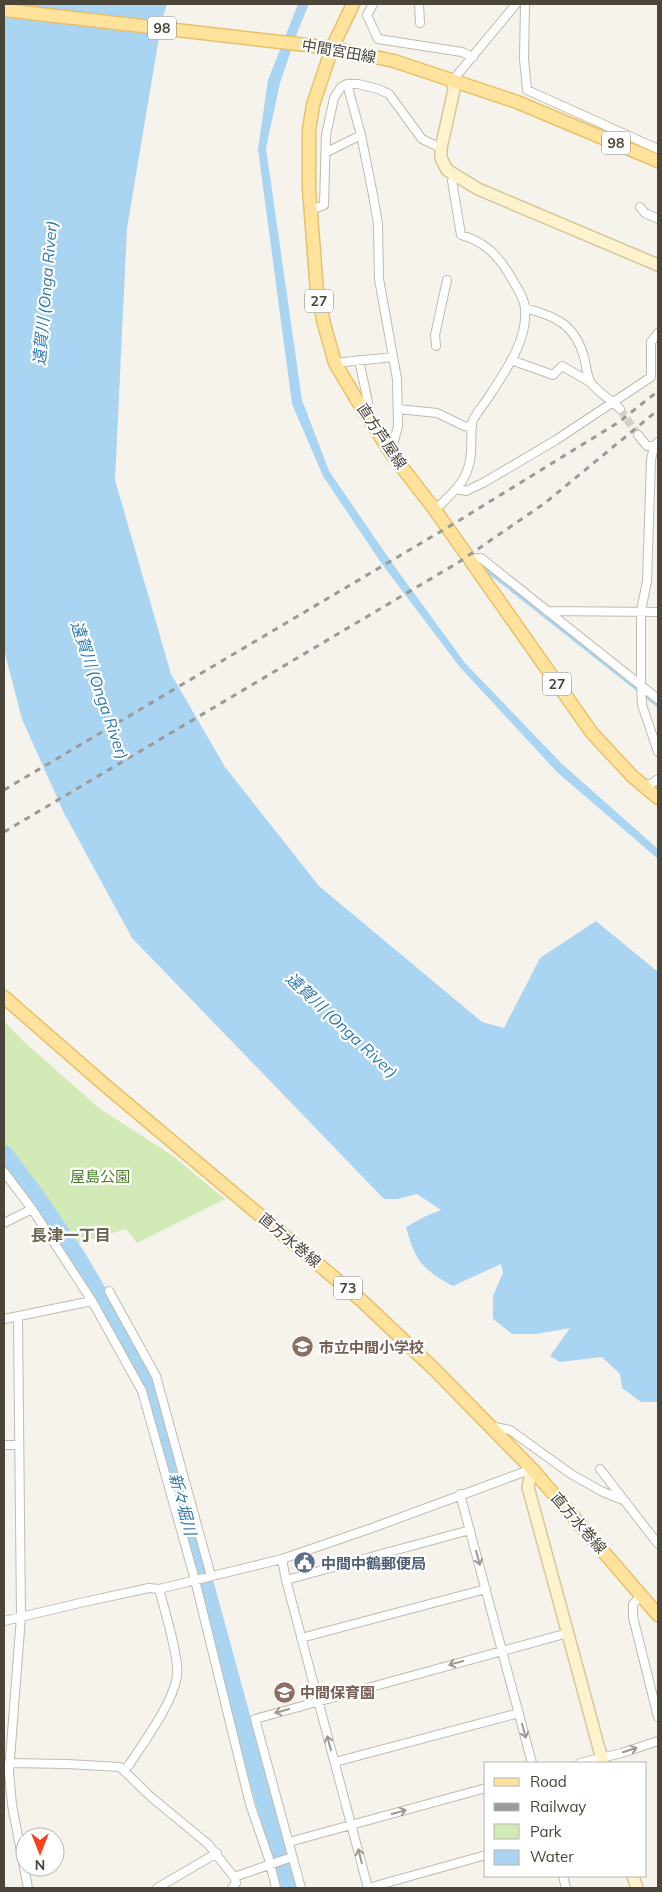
<svg xmlns="http://www.w3.org/2000/svg" width="662" height="1892" font-family="Mulish,'Noto Sans JP',sans-serif">
	<rect width="100%" height="100%" fill="#f6f3ec"/>
	<path fill="#d2eab5" d="M4,1021L22,1040L99,1108L173,1156L225,1199L137,1243L126,1229L79,1243L4,1150Z"/>
	<path fill="#a9d4f2" d="M4,4H167L162,20L127,228L115,480L171,674L225,767L319,886L482,1022L504,1028L540,958L596,921L658,972V1402H641L622,1388L620,1374L602,1357L560,1362L550,1356L570,1328L536,1334H512L493,1319V1296L503,1273L501,1264L453,1286C423,1270 415,1261 406,1227L424,1217L441,1210L417,1194L398,1199H384L132,938L64,813L22,719L4,650Z
		M298,4H309L297,33L280,83L266,148L302,400L329,471L392,563L465,663L562,764L658,849V859L557,772L459,666L382,564L323,476L292,404L258,149L268,80Z"/>
	<g fill="none" stroke-linecap="round" stroke-linejoin="round">
		<path stroke="#a9d4f2" stroke-width="3" d="M481,566L658,706"/>
		<path stroke="#a9d4f2" stroke-width="18" d="M4,1154L37,1198L77,1257L149,1380L288,1888"/>
		<path stroke="#d4d0c8" stroke-width="8" stroke-dasharray="8 4" stroke-linecap="butt" d="M620,409L638,435"/>
		<defs>
			<path id="street" d="M373,4L367,15L378,39L462,52L473,57
				M419,4L420,23
				M525,4L524,59L527,90L658,149
				M453,80L516,4
				M347,84L361,135L373,195L378,224L379,279L397,379L398,426L391,453
				M325,153L361,135
				M640,207L645,213L658,219
				M311,210L324,205L326,135L334,98L341,87L347,84H358L378,89L389,94L422,139L441,148
				M525,308C555,316 575,324 584,357C586,365 587,377 591,383C599,393 611,400 620,409
				M436,346L435,335L447,280
				M359,360L368,402
				M511,360L553,375L562,366L590,382
				M335,363L393,357
				M398,409L437,413L464,426L472,427
				M638,435L647,446H654
				M658,442L654,446L651,460L647,581L641,611V686L642,705L658,752
				M456,489L466,491L483,483L556,440L651,377V342L658,333
				M435,510C454,491 470,480 471,451C472,442 470,429 473,420C477,412 485,403 490,395C506,370 528,340 525,308C524,296 515,285 509,274C497,254 483,241 461,235L452,181L455,176
				M469,559L481,558L658,699
				M547,611L658,612
				M643,785L651,784L658,779
				M4,1172L32,1209L92,1301L142,1391L195,1580L250,1804L269,1859L276,1888
				M4,1223L32,1209
				M109,1291L156,1376L211,1576
				M18,1317L21,1617L9,1772L12,1805L28,1888
				M4,1319L92,1301
				M491,1426L510,1430L571,1474L601,1491L623,1500
				M4,1445H19
				M600,1469L658,1544
				M460,1494L532,1763
				M282,1559L286,1580L368,1888
				M286,1580L470,1530
				M642,1595L633,1604V1617L658,1717
				M4,1621L84,1602L149,1588L159,1589L282,1559L372,1528L532,1469
				M301,1638L486,1589
				M335,1762L519,1713
				M580,1763L622,1753L658,1741
				M4,1766L10,1763L67,1764L120,1767L151,1797L208,1844L234,1877L236,1883L232,1888
				M124,1770L129,1765C144,1742 173,1703 177,1676C180,1660 164,1608 159,1589
				M289,1842L486,1788
				M563,1876L566,1888
				M234,1877L292,1857
				M157,1888L217,1853
				M301,1888L255,1719L568,1633
				M368,1888L486,1855"/>
			<path id="secondary" d="M453,80L454,90L441,148V158L447,170L478,189L658,265
				M532,1469L528,1487L603,1763
				M633,1876L637,1888"/>
			<path id="primary" d="M353,4L332,48L313,105L309,130V189L317,291L324,324L335,363L357,400L391,453L435,510L592,733L632,776L658,798
				M4,10L332,48L394,61L517,102L658,161
				M4,997L106,1086L362,1301L434,1369L532,1469L658,1615"/>
		</defs>
		<use href="#street" stroke="#c2bbae" stroke-width="10"/>
		<use href="#secondary" stroke="#d6c79b" stroke-width="14"/>
		<use href="#primary" stroke="#e6c16a" stroke-width="15"/>
		<use href="#street" stroke="#fff" stroke-width="8"/>
		<use href="#secondary" stroke="#fff3cd" stroke-width="11"/>
		<use href="#primary" stroke="#ffe39c" stroke-width="12"/>
		<path stroke="#9a9a9a" stroke-width="3" stroke-dasharray="6 6" stroke-linecap="butt" d="M4,790L455,523L619,422L658,391
			M4,832L459,562L545,503L658,410"/>
	</g>
	<defs><path id="oneway-shaft" d="M-6 0H5M1.5-3L5.5 0L1.5 3" fill="none" stroke-width="1.6" stroke-linecap="round" stroke-linejoin="round" transform="scale(1.25)"/></defs>
	<g stroke="#9c9892">
		<use href="#oneway-shaft" transform="translate(478 1558) rotate(75)"/>
		<use href="#oneway-shaft" transform="translate(456 1663) rotate(165)"/>
		<use href="#oneway-shaft" transform="translate(282 1711) rotate(164)"/>
		<use href="#oneway-shaft" transform="translate(524 1731) rotate(75)"/>
		<use href="#oneway-shaft" transform="translate(329 1743) rotate(-105)"/>
		<use href="#oneway-shaft" transform="translate(630 1750) rotate(-18)"/>
		<use href="#oneway-shaft" transform="translate(399 1812) rotate(-15)"/>
		<use href="#oneway-shaft" transform="translate(360 1856) rotate(-104)"/>
	</g>
	<defs>
		<symbol id="school-disc" viewBox="-11 -11 22 22"><circle r="9.5" fill="#8d6e63" stroke="#fff"/><path d="M0-5L7-2L0 1L-7-2ZM-4 1L0 2.5L4 1V4Q0 6-4 4Z" fill="#fff"/></symbol>
		<symbol id="civic-disc" viewBox="-11 -11 22 22"><circle r="9.5" fill="#5c6f8a" stroke="#fff"/><path d="M-.6-6.5H3V-4.5H.6V-3L4-1V1h2V6H-6V1h2V-1L-.6-3ZM-1.2 2.5V6h2.4V2.5Z" fill="#fff"/></symbol>
	</defs>
	<g fill-rule="evenodd">
		<use href="#school-disc" x="290" y="1334" width="25" height="25"/>
		<use href="#civic-disc" x="292" y="1550" width="25" height="25"/>
		<use href="#school-disc" x="272" y="1680" width="25" height="25"/>
	</g>
	<g text-anchor="middle" dominant-baseline="central" stroke-width="4.5" stroke-linejoin="round" paint-order="stroke">
		<g fill="#fff" stroke="#817c74" stroke-width="1">
			<rect x="148" y="16.5" width="28" height="23" rx="4"/>
			<rect x="602" y="131.5" width="28" height="23" rx="4"/>
			<rect x="305" y="289.5" width="28" height="23" rx="4"/>
			<rect x="543" y="672.5" width="28" height="23" rx="4"/>
			<rect x="334" y="1276.5" width="28" height="23" rx="4"/>
		</g>
		<g font-size="14" font-weight="bold" fill="#4b4439">
			<text x="162" y="28">98</text>
			<text x="616" y="143">98</text>
			<text x="319" y="301">27</text>
			<text x="557" y="684">27</text>
			<text x="348" y="1288">73</text>
		</g>
		<g font-size="15" fill="#4b4439" stroke="#fff">
			<text transform="translate(339 51) rotate(10)">中間宮田線</text>
			<text transform="translate(382 436) rotate(56)">直方芦屋線</text>
			<text transform="translate(290 1240) rotate(40)">直方水巻線</text>
			<text transform="translate(579 1523) rotate(49)">直方水巻線</text>
		</g>
		<g font-size="15" fill="#4a7f2a" stroke="#fff">
			<text x="100" y="1176">屋島公園</text>
		</g>
		<g font-size="15" font-weight="bold" fill="#785e54" stroke="#fff" text-anchor="start">
			<text x="319" y="1347">市立中間小学校</text>
			<text x="300" y="1692">中間保育園</text>
		</g>
		<g font-size="15" font-weight="bold" fill="#4e5e75" stroke="#fff" text-anchor="start">
			<text x="321" y="1563">中間中鶴郵便局</text>
		</g>
		<g font-size="16" font-style="italic" fill="#2e7ab2" stroke="#fff">
			<text transform="translate(45 293) rotate(-85)">遠賀川 (Onga River)</text>
			<text transform="translate(100 690) rotate(71)">遠賀川 (Onga River)</text>
			<text transform="translate(342 1025) rotate(43)">遠賀川 (Onga River)</text>
			<text transform="translate(183 1504) rotate(75)">新々堀川</text>
		</g>
		<g font-size="16" font-weight="bold" fill="#6e6250" stroke="#fff">
			<text x="71" y="1235">長津一丁目</text>
		</g>
	</g>
	<rect width="662" height="1892" fill="none" stroke="#4b4439" stroke-width="10"/>
	<rect x="484" y="1762" width="162" height="115" fill="#ffffff" stroke="#b7b4b0"/>
	<rect x="494" y="1778" width="25" height="8" fill="#ffe39c" stroke="#b7b4b0"/>
	<text x="530" y="1787" font-size="15" fill="#4b4439">Road</text>
	<rect x="494" y="1803" width="25" height="8" fill="#9a9a9a" stroke="#b7b4b0"/>
	<text x="530" y="1812" font-size="15" fill="#4b4439">Railway</text>
	<rect x="494" y="1824" width="25" height="15" fill="#d2eab5" stroke="#b7b4b0"/>
	<text x="530" y="1837" font-size="15" fill="#4b4439">Park</text>
	<rect x="494" y="1850" width="25" height="15" fill="#a9d4f2" stroke="#b7b4b0"/>
	<text x="530" y="1862" font-size="15" fill="#4b4439">Water</text>
	<g transform="translate(40 1852) rotate(180)"><circle r="24" fill="#ffffff" stroke="#b7b4b0"/>
	<path d="M0-4L9 19L0 12L-9 19Z" fill="#fc3f1d"/>
	<text y="-8" font-size="14" font-weight="bold" text-anchor="middle" fill="#4b4439">N</text>
	</g>
</svg>
